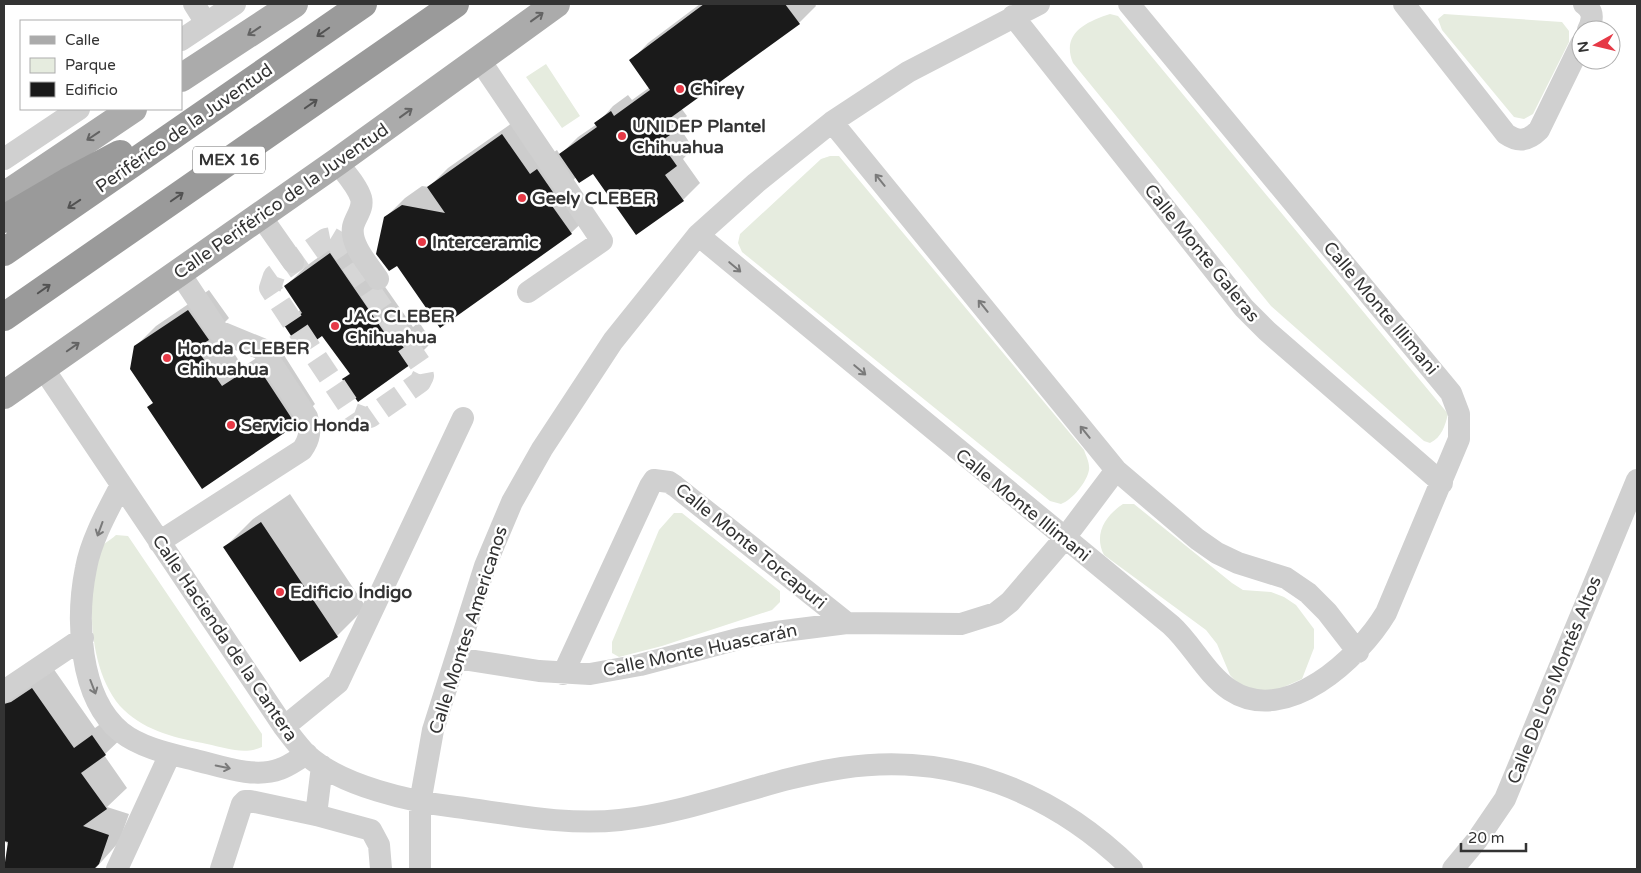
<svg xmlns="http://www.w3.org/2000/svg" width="1641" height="873" font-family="'Varela Round',sans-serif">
	<rect width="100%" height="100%" fill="#fff"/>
	<path fill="#e6ecdf" d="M1110,14L1118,16L1444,409L1448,414C1445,426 1442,437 1430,443L1424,441L1271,306L1073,63C1061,34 1085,22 1110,14Z
		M1444,14L1562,22L1569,31V42L1533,114L1524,119L1514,117L1442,30L1438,19Z
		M546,64L580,116L562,128L526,77Z
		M830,156H839L1084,450C1086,456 1090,463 1089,470C1087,482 1072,500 1061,504L1050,501L742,252L738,243L740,234L821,159Z
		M1123,504H1134L1232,583L1243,590L1271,592L1284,597L1296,605L1314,629V648L1302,679L1270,693L1240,686L1230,675L1217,644L1206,630L1104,555C1093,534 1106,515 1123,504Z
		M674,513H682L780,591V602L772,610L662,646L619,657L612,653V642L659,530Z
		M116,535L128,536L262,734V747C244,755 226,748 207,744C177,738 147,732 124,710C91,678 86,607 97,566C99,560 100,549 104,544C108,541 113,538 116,535Z"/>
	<path fill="#0003" d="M700,4H815L816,6L799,23L681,108L687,116L678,125L693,148L683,159L700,183L683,200L594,172L576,177L570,184L591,214L571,233L385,218L405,198L422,186L429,187L448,168L522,116L550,155L557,150L560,155L578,137L597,124L613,106L628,95L632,100L650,87L631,61L648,43Z
		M349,235L413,327L419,322L432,342L413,361L344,379L350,373L323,335L285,325L301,309L286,286L305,267Z
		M209,290L229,318L218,329L243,367L277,344L315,404L295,424L154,402L135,347L156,326Z
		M290,494L366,607L337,636L224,548L253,519Z
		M53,668L95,728L113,715L126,734L104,755L127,788L107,807L129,814L119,842L95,869H4L8,844L4,841V691Z"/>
	<path fill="#1a1a1a" d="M704,4H785L800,24L662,124L670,135L660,142L677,166L665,175L684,201L636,235L593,174L579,183L559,154L597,127L594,123L611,111L614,116L650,90L629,60Z
		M502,134L530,174L537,169L557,198L550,203L572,234L440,328L397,266L389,271L376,254L384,217L402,205L445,213L427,187Z
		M330,253L393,345L399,341L414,362L358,402L342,379L350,374L322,336L301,351L284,325L302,313L284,286Z
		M188,310L209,340L196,348L222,386L256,364L296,425L202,489L147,407L153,403L130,369L134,346Z
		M261,522L338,637L300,662L223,547Z
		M32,688L74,748L92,735L106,755L81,773L107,809L83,826L109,835L99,864L94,869H4L8,842L4,841V704L11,702Z"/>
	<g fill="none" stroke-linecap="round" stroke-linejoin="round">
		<path stroke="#d6d6d6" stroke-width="22" stroke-dasharray="22 11" stroke-linecap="butt" d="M331,238L336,241L421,365L423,376L420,382L370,417L365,418L354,414L270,288L274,276L326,239Z"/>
		<path stroke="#d0d0d0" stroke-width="22" d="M194,4L206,23
			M1404,4L1506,134C1519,143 1528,141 1539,130L1581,44
			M1584,4C1594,11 1593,20 1588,30
			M1013,16L1244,308L1267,331L1442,483
			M181,40L235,4
			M479,59L602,241L528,292
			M832,122L1116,470L1197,539L1217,553L1238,563L1286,578L1308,593L1327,612L1358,652
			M4,159L79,109
			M337,162C345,173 357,185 361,198C364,209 355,217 353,227C350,245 369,265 378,279
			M260,215L293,262
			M698,235L1171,625C1192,644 1206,674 1230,690C1286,727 1359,658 1386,613L1459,439V414L1451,393L1129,4
			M43,368L284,727C291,736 299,747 307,755C341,786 412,802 456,807C510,814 566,826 620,820C696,812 767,779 842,768C952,751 1054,792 1132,869
			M121,485C108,510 91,540 86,568C76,617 78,697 121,732C141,748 171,754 195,760C220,766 254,779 280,769C289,766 298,759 307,754
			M159,542L302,450C310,439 311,430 307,417L262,349L218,331L179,272
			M456,658L539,671L590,674L640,665L742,638L776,632L847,623L961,624L996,613L1010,602L1064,539L1116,470
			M563,674L650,486L654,480L669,482L675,486L847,623
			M4,691L83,638
			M284,727L338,683L463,418
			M316,815L322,766
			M117,869L170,754
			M221,869L242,804L245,801H250L316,815L371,830L379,845L381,869
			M420,869V803L433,730L485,566L512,502L542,449L613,341L698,235L756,183L832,122L908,72L1039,4
			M1453,869L1477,840L1505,799L1637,480"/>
		<path stroke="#ababab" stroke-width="28" d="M181,78L294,4
			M4,196L133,109
			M4,395L337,162L556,4"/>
		<path stroke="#9a9a9a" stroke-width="28" d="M4,219L67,182L120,154
			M4,252L363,4
			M4,317L455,4"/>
	</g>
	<defs><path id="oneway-shaft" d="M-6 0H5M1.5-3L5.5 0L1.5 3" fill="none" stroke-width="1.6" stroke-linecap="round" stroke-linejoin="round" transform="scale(1.25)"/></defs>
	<g stroke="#636363">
		<use href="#oneway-shaft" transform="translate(537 17) rotate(-36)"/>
		<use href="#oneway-shaft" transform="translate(254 31) rotate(146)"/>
		<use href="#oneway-shaft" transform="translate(406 113) rotate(-36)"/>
		<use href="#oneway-shaft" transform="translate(93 136) rotate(146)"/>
		<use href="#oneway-shaft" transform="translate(73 347) rotate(-35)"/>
	</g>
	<g stroke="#525252">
		<use href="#oneway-shaft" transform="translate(323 32) rotate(145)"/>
		<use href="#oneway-shaft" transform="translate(311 104) rotate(-35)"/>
		<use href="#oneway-shaft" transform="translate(177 197) rotate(-35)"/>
		<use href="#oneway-shaft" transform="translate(74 204) rotate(146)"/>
		<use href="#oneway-shaft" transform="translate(44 289) rotate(-35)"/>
	</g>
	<g stroke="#7a7a7a">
		<use href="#oneway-shaft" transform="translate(880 180) rotate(-129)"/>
		<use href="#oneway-shaft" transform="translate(735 267) rotate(40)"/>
		<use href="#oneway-shaft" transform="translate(983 306) rotate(-129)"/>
		<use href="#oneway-shaft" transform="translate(860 370) rotate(40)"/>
		<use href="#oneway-shaft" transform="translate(1085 432) rotate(-129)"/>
		<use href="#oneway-shaft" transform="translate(100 529) rotate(110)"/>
		<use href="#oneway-shaft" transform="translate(93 687) rotate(69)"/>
		<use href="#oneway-shaft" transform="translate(223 767) rotate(12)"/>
	</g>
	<g fill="#e63946" stroke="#fff" stroke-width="2">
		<circle cx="680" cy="89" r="5"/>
		<circle cx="622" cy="136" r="5"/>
		<circle cx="522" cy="198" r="5"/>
		<circle cx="422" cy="242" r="5"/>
		<circle cx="335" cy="326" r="5"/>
		<circle cx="167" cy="358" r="5"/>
		<circle cx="231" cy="425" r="5"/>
		<circle cx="280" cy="592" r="5"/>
	</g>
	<g text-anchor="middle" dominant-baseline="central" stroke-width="5" stroke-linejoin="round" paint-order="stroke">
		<rect fill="#fff" stroke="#707070" stroke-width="1" x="193" y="146.5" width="72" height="27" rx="4"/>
		<g font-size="16" font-weight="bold" fill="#333">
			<text x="229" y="160">MEX 16</text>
		</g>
		<g font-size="18" font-weight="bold" fill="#333" stroke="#fff" text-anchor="start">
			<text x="690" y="89">Chirey</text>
			<text x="632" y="126">UNIDEP Plantel<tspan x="632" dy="21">Chihuahua</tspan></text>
			<text x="532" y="198">Geely CLEBER</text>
			<text x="432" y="242">Interceramic</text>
			<text x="345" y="316">JAC CLEBER<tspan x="345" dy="21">Chihuahua</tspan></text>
			<text x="177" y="348">Honda CLEBER<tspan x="177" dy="21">Chihuahua</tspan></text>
			<text x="241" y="425">Servicio Honda</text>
			<text x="290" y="592">Edificio Índigo</text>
		</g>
		<g font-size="18" fill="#333" stroke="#fff">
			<text transform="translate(184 128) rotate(-35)">Periférico de la Juventud</text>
			<text transform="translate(281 201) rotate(-35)">Calle Periférico de la Juventud</text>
			<text transform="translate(1202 253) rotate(51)">Calle Monte Galeras</text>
			<text transform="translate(1381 308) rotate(50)">Calle Monte Illimani</text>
			<text transform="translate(1023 505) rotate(39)">Calle Monte Illimani</text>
			<text transform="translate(751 546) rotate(39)">Calle Monte Torcapuri</text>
			<text transform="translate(468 630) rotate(-72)">Calle Montes Americanos</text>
			<text transform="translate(225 638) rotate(56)">Calle Hacienda de la Cantera</text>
			<text transform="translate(700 650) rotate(-12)">Calle Monte Huascarán</text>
			<text transform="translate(1554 680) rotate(-68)">Calle De Los Montés Altos</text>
		</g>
	</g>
	<rect width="1641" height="873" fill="none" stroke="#333333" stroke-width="10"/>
	<rect x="20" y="20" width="162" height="90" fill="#ffffff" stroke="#adadad"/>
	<rect x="30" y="36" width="25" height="8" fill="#ababab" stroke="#adadad"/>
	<text x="65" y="45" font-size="15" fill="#333333">Calle</text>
	<rect x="30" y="58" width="25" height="15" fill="#e6ecdf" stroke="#adadad"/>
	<text x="65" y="70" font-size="15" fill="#333333">Parque</text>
	<rect x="30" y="82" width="25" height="15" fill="#1a1a1a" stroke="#adadad"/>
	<text x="65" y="95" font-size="15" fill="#333333">Edificio</text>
	<g transform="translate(1596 45) rotate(262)"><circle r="24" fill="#ffffff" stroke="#adadad"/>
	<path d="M0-4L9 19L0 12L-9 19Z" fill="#e63946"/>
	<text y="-8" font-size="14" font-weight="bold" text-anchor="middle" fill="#333333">N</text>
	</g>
	<path d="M1461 843v8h65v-8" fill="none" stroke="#333333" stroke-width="2.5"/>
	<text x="1468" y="843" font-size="15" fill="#333333" stroke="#ffffff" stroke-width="4" paint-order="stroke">20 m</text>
</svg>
